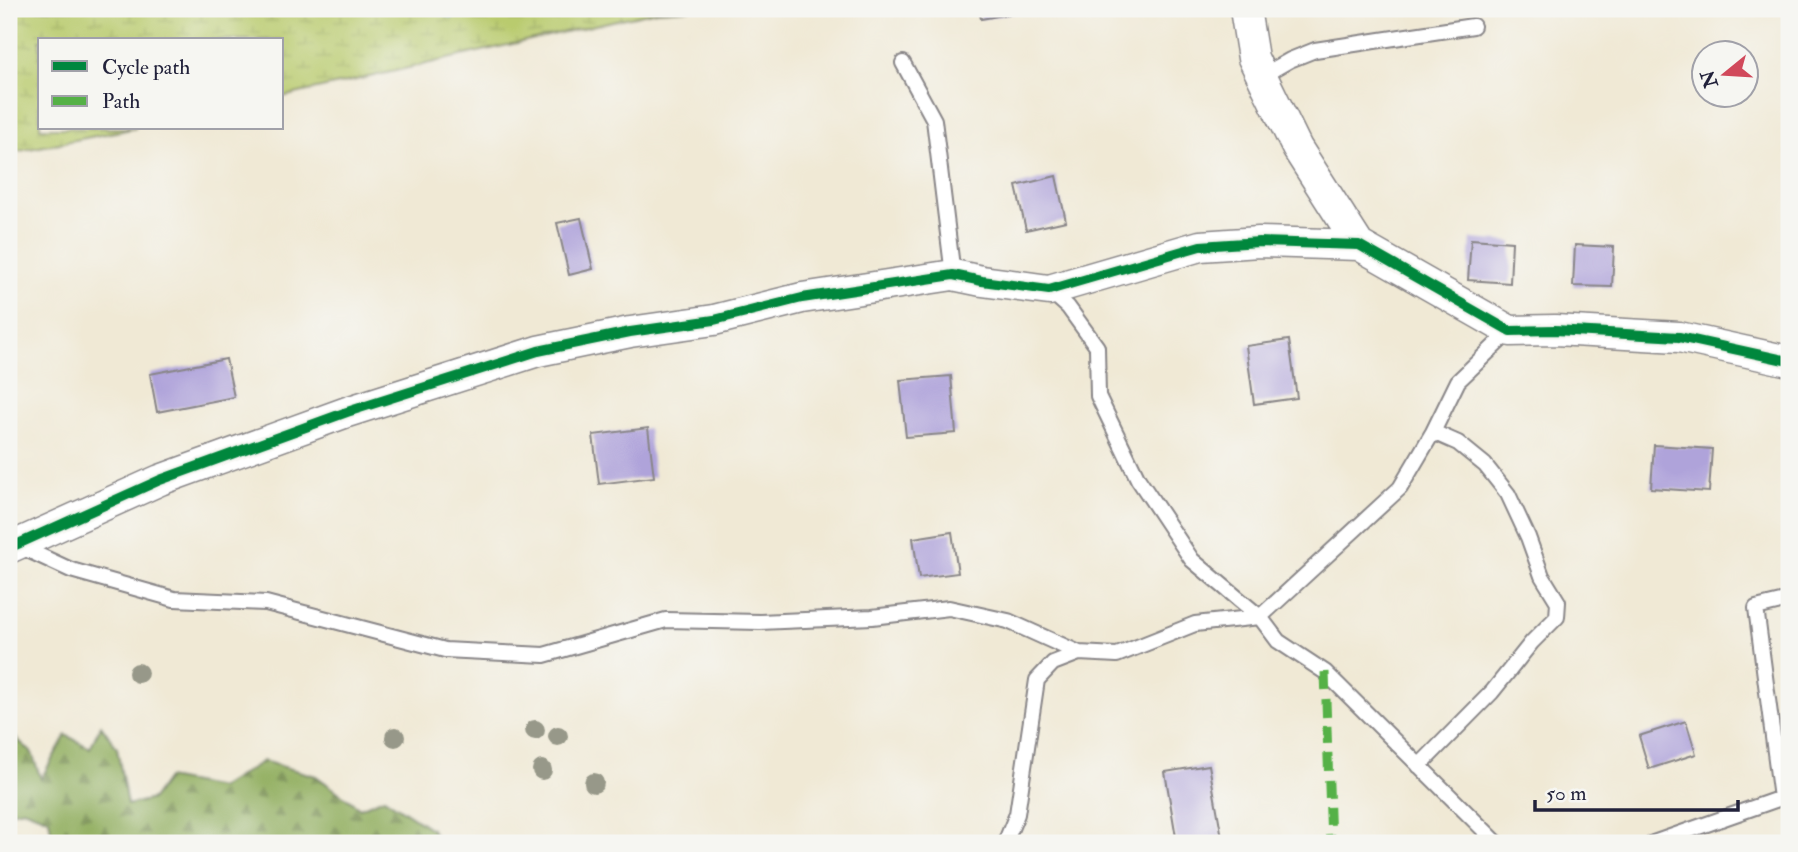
<svg xmlns="http://www.w3.org/2000/svg" width="1798" height="852" font-family="'IM FELL Double Pica',serif">
	<defs>
		<pattern id="forest-firs" width="22" height="20" patternUnits="userSpaceOnUse" patternTransform="scale(1.75)"><rect width="22" height="20" fill="#92af61"/><path d="M5 1l3.5 6h-7zM16 11l3.5 6h-7z" fill="#778e51"/></pattern>
		<pattern id="wetland-marsh" width="20" height="14" patternUnits="userSpaceOnUse" patternTransform="scale(1.75)"><rect width="20" height="14" fill="#b9cb6e"/><path d="M1 5h8M5 5V1M11 12h8M15 12V8" fill="none" stroke="#9fae60"/></pattern>
	</defs>
	<rect width="100%" height="100%" fill="#f6f6f2"/>
	<filter id="ink" filterUnits="userSpaceOnUse"><feTurbulence type="fractalNoise" baseFrequency=".0143" numOctaves="2"/><feDisplacementMap in="SourceGraphic" scale="14" xChannelSelector="R" yChannelSelector="G"/><feConvolveMatrix kernelMatrix="1 2 1 2 8 2 1 2 1" color-interpolation-filters="sRGB"/></filter>
	<filter id="wash" filterUnits="userSpaceOnUse"><feTurbulence type="fractalNoise" baseFrequency=".00686" numOctaves="4" result="noise"/><feDisplacementMap in="SourceGraphic" scale="28" xChannelSelector="R" yChannelSelector="G"/><feGaussianBlur stdDeviation="1.57" result="paint"/><feColorMatrix in="noise" values="0 0 0 0 0 0 0 0 0 0 0 0 0 0 0 0 0 1.4 0 .05"/><feComposite in="paint" operator="in"/></filter>
	<g filter="url(#wash)">
		<rect width="100%" height="100%" fill="#f0e9d5"/>
		<path fill="url(#forest-firs)" stroke="#5a684e" stroke-width="2" d="M101,725L117,748L127,805L152,799L167,778L220,788L263,761L316,776L360,808L384,798L431,829L440,843H53L49,819L23,809L9,812V739L12,734L32,753L41,779L66,735L90,748Z"/>
		<path fill="url(#wetland-marsh)" stroke="#6e7654" stroke-width="2" d="M9,9H690L656,11L282,97V40H40V128H136L9,153Z"/>
		<g fill="none" stroke-linecap="round" stroke-linejoin="round">
			<path stroke="#669ed5" stroke-width="8" d="M433,9L451,14L470,9
				M489,9H503"/>
		</g>
		<g id="blocks">
			<path fill="#afa3da" d="M979,9H1020V12L981,19Z
				M1056,176L1066,221L1026,230L1016,186Z
				M581,218L593,269L569,275L557,223Z
				M1471,239L1512,242L1510,283L1468,280Z
				M1575,245L1614,247L1612,287L1573,286Z
				M1289,340L1297,398L1254,404L1246,346Z
				M226,359L234,397L157,412L150,374Z
				M951,376L956,433L906,437L900,380Z
				M648,428L654,477L599,484L593,435Z
				M1654,445L1712,449L1709,492L1651,488Z
				M952,532L958,573L919,578L913,538Z
				M1686,721L1696,754L1649,769L1639,736Z
				M1209,765L1223,843H1177L1165,772Z"/>
		</g>
	</g>
	<g filter="url(#ink)">
		<use href="#blocks" fill-opacity="0" stroke="#898688" stroke-width="2"/>
		<g fill="none" stroke-linecap="round" stroke-linejoin="round">
			<defs>
				<path id="service" d="M903,63L934,120L953,275
					M1262,76L1290,60L1315,50L1473,26
					M1050,291L1068,307L1097,347L1098,396L1138,479L1192,560L1260,617L1278,641L1325,672L1497,843
					M19,546L71,570L174,599L266,603L445,650L544,655L666,620L760,622L872,617L949,608L1008,621L1079,653
					M1419,766L1492,692L1532,642L1557,617L1558,602L1542,576L1528,537L1508,494L1485,465L1458,443L1433,432
					M1005,843L1017,814L1037,680L1053,663L1079,653L1117,655L1195,624L1260,617L1400,488L1433,432L1458,381L1510,331
					M1653,843L1781,798L1756,608L1789,600"/>
				<path id="minor" d="M1245,9L1253,58L1297,148L1359,245
					M9,548L160,480L347,412L538,351L630,332L714,320L802,298L953,275L982,281L1049,290L1200,246L1259,242L1359,245L1510,331L1555,330L1679,337L1789,361"/>
			</defs>
			<use href="#service" stroke="#898688" stroke-width="18"/>
			<use href="#minor" stroke="#898688" stroke-width="33"/>
			<use href="#service" stroke="#fff" stroke-width="14"/>
			<use href="#minor" stroke="#fff" stroke-width="30"/>
			<path stroke="#55b146" stroke-width="9" stroke-dasharray="18 9" stroke-linecap="butt" d="M1325,672L1331,843"/>
			<defs>
				<path id="cycleway" d="M9,548L160,480L347,412L538,351L630,332L714,320L802,298L953,275L982,281L1049,290L1200,246L1259,242L1359,245L1510,331L1555,330L1679,337L1789,361"/>
			</defs>
			<use href="#cycleway" stroke="#f6f6f2" stroke-width="15"/>
			<use href="#cycleway" stroke="#00873e" stroke-width="10"/>
		</g>
		<g fill="#979889">
			<circle cx="138" cy="673" r="10"/>
			<circle cx="535" cy="730" r="10"/>
			<circle cx="558" cy="736" r="10"/>
			<circle cx="395" cy="737" r="10"/>
			<circle cx="542" cy="770" r="10"/>
			<circle cx="594" cy="783" r="10"/>
		</g>
	</g>
	<rect width="1798" height="852" fill="none" stroke="#f6f6f2" stroke-width="35"/>
	<rect x="38" y="38" width="245" height="91" fill="#f6f6f2" stroke="#a1a1a9" stroke-width="2"/>
	<rect x="52" y="61" width="35" height="10" fill="#00873e" stroke="#a1a1a9" stroke-width="2"/>
	<text x="102" y="74" font-size="21" fill="#22223b">Cycle path</text>
	<rect x="52" y="96" width="35" height="10" fill="#55b146" stroke="#a1a1a9" stroke-width="2"/>
	<text x="102" y="108" font-size="21" fill="#22223b">Path</text>
	<g transform="translate(1725 74) rotate(252)"><circle r="33" fill="#f6f6f2" stroke="#a1a1a9" stroke-width="2"/>
	<path d="M0-5L12 26L0 18L-12 26Z" fill="#d1495b"/>
	<text y="-10" font-size="19" font-weight="bold" text-anchor="middle" fill="#22223b">N</text>
	</g>
	<path d="M1535 800v10h203v-10" fill="none" stroke="#22223b" stroke-width="3.5"/>
	<text x="1546" y="800" font-size="21" fill="#22223b" stroke="#f6f6f2" stroke-width="5" paint-order="stroke">50 m</text>
</svg>
